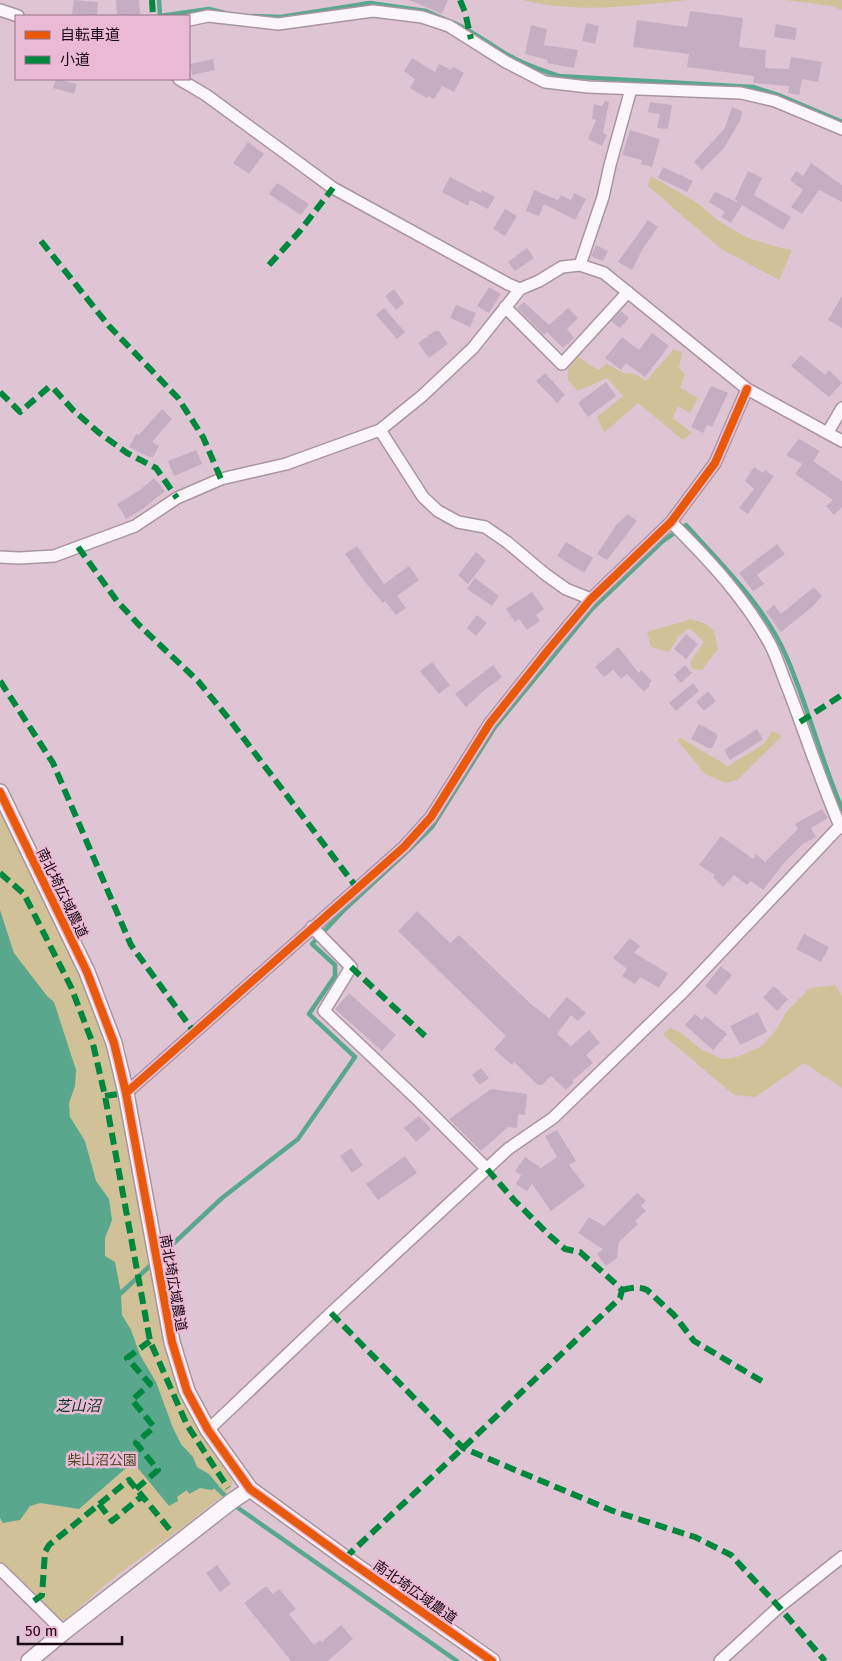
<svg xmlns="http://www.w3.org/2000/svg" width="842" height="1661" font-family="'Fira Sans','Noto Sans JP',sans-serif">
	<rect width="100%" height="100%" fill="#dfc5d4"/>
	<path fill="#d1c199" d="M523,0H688C632,6 578,14 523,0Z
		M786,0H842V10L831,6Z
		M651,176L699,204L717,220L748,238L781,248L792,250L779,280L721,249L648,186Z
		M673,350L682,352L679,368L685,375L680,388L698,398L690,413L678,406L673,418L692,433L683,440L638,403L604,433L597,417L623,396L607,378L578,391L568,380V369L578,357L598,370L607,364L624,373L635,374L646,381Z
		M691,619C713,626 714,626 718,649L702,670L692,669L690,662L704,642L689,628L679,636L669,652L651,647L647,632Z
		M772,731L782,736L737,780L725,783L705,774L677,740L681,738L728,766L764,744Z
		M0,809L78,969L107,1043L139,1202L160,1321L169,1359L181,1393L233,1477L231,1489L183,1527L116,1576L65,1620L57,1619L0,1562Z
		M835,985L842,996V1088L804,1063L756,1097L734,1095L663,1035L670,1028L680,1032L702,1050L723,1059L737,1057L762,1046L776,1030L787,1011L810,988Z"/>
	<path fill="#59a88e" d="M0,910L14,953L47,996L54,1002L76,1070L75,1086L69,1103L70,1117L85,1141L96,1181L109,1199L112,1220L105,1238V1256L115,1262L121,1293L122,1315L131,1330L140,1355L156,1382L173,1428L181,1444L193,1457L197,1467L209,1474L219,1486L212,1490L200,1488L189,1494L187,1490L177,1497L178,1501L169,1506L133,1462L79,1509L40,1503L30,1506L20,1520L3,1523L0,1518Z"/>
	<g fill="none" stroke-linecap="round" stroke-linejoin="round">
		<path stroke="#59a88e" stroke-width="4.5" d="M159,0L160,16L209,9L225,13
			M253,16L281,17L370,3L426,11L444,19
			M452,22C471,30 488,43 506,54C523,64 540,70 559,76L753,87L781,96L842,122
			M159,1257L222,1198L298,1139L355,1057L309,1014L335,976V965L312,944L345,909L413,846L432,827L495,727L591,610L663,541L686,525C723,566 765,606 787,658C808,707 821,759 842,809
			M121,1293L154,1262
			M217,1488L238,1508L457,1661"/>
	</g>
	<path fill="#c6aec2" d="M74,0L98,2L97,16L72,14Z
		M116,0H139L140,14L117,16Z
		M409,0H448L442,14Z
		M690,11L743,18L739,47L766,50L765,68L789,69L791,57L822,62L818,82L802,79L799,95L788,93L789,86L753,83L754,76L687,67L689,54L633,47L637,20L687,27Z
		M586,23L599,26L595,44L582,41Z
		M776,24L797,28L795,40L774,37Z
		M531,25L547,29L544,45L578,50L574,68L547,63L548,60L525,54Z
		M412,58L435,72L439,64L451,70L453,67L464,73L454,92L442,86L434,99L428,96L427,98L410,88L415,79L404,71Z
		M213,59L215,70L192,75L190,64Z
		M56,79L77,84L74,94L53,88Z
		M605,101L609,102L603,133L607,135L602,146L588,139L596,120L592,119L594,104L602,106Z
		M650,102L672,105L668,129L657,128L660,114L648,112Z
		M732,107L742,111L741,119L724,148L702,170L694,162L725,128Z
		M630,130L660,139L652,167L641,164L642,160L622,155Z
		M248,142L264,154L249,174L233,163Z
		M811,163L842,185V202L819,190L802,214L791,207L803,190L790,180L796,171L803,176Z
		M663,167L693,181L687,192L658,178Z
		M748,171L762,178L754,195L791,217L783,230L742,205L731,223L721,217L725,212L709,202L715,192L739,203L735,199Z
		M450,177L481,193L482,190L495,197L488,209L470,200L468,206L442,192Z
		M277,183L309,204L301,215L269,194Z
		M534,190L558,200L561,195L571,200L574,193L586,199L575,220L544,204L539,216L526,211Z
		M505,209L517,216L505,236L493,229Z
		M648,220L658,227L642,250L632,270L618,262Z
		M596,245L608,251L603,261L591,256Z
		M527,248L534,258L515,271L508,262Z
		M489,287L501,294L489,313L477,306Z
		M394,289L404,303L396,310L385,296Z
		M842,296V328L828,320Z
		M524,302L549,325L568,308L578,318L567,329L574,338L563,348L547,332L544,335L517,308Z
		M456,305L476,313L470,327L450,318Z
		M384,308L405,332L397,339L376,315Z
		M621,311L629,318L620,328L611,321Z
		M435,331H439L448,344L429,358L418,343Z
		M652,333L669,346L645,377L626,363L621,370L605,358L622,337L639,350Z
		M801,355L825,375L829,370L842,383L829,397L791,366Z
		M545,373L565,395L557,403L536,381Z
		M606,382L616,396L588,417L578,403Z
		M711,386L728,393L712,427L707,425L703,433L691,427Z
		M162,409L172,419L152,442L159,446L153,457H149L129,447L136,434L139,435Z
		M799,439L820,451L813,461L842,481V507L834,515L826,506L833,500L795,474L802,464L786,455Z
		M196,450L202,464L174,476L168,461Z
		M754,467L763,473L765,470L774,476L748,514L739,508L754,489L745,481Z
		M154,478L165,491L144,508L126,519L117,504L140,490Z
		M628,514L637,521L607,560L597,554L617,524Z
		M566,542L593,558L584,573L557,556Z
		M777,544L785,554L757,575L764,584L753,591L739,573Z
		M357,546L384,584L409,566L419,580L397,596L406,608L396,615L385,601L383,603L365,582L345,554Z
		M476,552L486,561L468,584L458,575Z
		M475,578L499,596L492,606L467,589Z
		M814,587L822,596L812,607L781,632L766,612L774,605L781,614Z
		M532,592L544,609L536,615L540,621L527,630L519,619L515,622L506,609Z
		M477,615L487,623L476,636L467,628Z
		M686,634L698,644L686,659L674,649Z
		M618,647L639,673L641,670L652,681L649,684L650,686L644,692L627,674L621,679L613,670L604,677L595,667Z
		M432,662L450,685L439,694L420,671Z
		M493,665L502,677L486,689L466,707L455,694Z
		M685,665L692,673L681,683L674,675Z
		M693,683L699,691L676,711L669,703Z
		M708,691L716,701L704,711L696,702Z
		M699,724L717,734V738L712,748H708L691,739Z
		M757,729L763,739L730,760L724,750Z
		M822,809L828,818L811,828L816,837L803,844L784,863L763,890L751,881L747,885L734,875L723,887L713,877L715,875L699,865L721,836L753,859L756,854L765,862L798,829L795,824Z
		M417,911L450,943L459,935L531,1004L549,1018L567,997L586,1013L578,1021L571,1015L557,1034L571,1046L589,1030L600,1043L586,1055L593,1063L572,1081L574,1082L566,1090L551,1076L542,1085H538L514,1062L512,1065L494,1049L506,1036L398,931Z
		M804,934L829,947L821,962L796,949Z
		M630,938L640,946L634,953L668,973L659,988L640,977L635,984L622,976L627,969L613,958Z
		M721,966L732,975L716,995L705,986Z
		M774,986L788,999L777,1011L763,997Z
		M349,993L396,1035L382,1051L335,1009Z
		M758,1012L767,1032L740,1045L730,1026Z
		M695,1014L702,1020L705,1016L727,1034L713,1050L685,1025Z
		M481,1068L489,1078L480,1085L472,1075Z
		M491,1089L527,1094L525,1115L518,1114L517,1128L508,1127L481,1151L449,1119Z
		M419,1116L431,1129L416,1142L404,1128Z
		M557,1130L576,1161L569,1165L585,1186L551,1211L532,1184L527,1191L516,1184L521,1175L515,1171L525,1157L541,1168L557,1157L545,1136Z
		M351,1148L363,1165L352,1173L340,1156Z
		M405,1156L417,1173L378,1200L366,1184Z
		M637,1193L646,1201L641,1206L646,1211L635,1221L638,1224L619,1242L617,1258L606,1266L597,1254L603,1249L578,1233L589,1217L604,1226Z
		M217,1565L231,1584L220,1592L206,1573Z
		M266,1586L273,1594L279,1589L296,1609L289,1614L314,1645L320,1640L322,1642L341,1625L353,1639L328,1661H291L244,1603Z"/>
	<g fill="none" stroke-linecap="round" stroke-linejoin="round">
		<defs>
			<path id="minor" d="M0,10L18,16
				M189,20L208,16L278,24L373,11L422,17L449,26L506,62L545,82L588,87L741,93L775,101L842,129
				M179,79L206,95L333,188L508,284L520,289L539,281L562,267L580,265L604,273L747,389L842,441
				M580,265L603,197L610,165L631,89
				M505,307L562,364L628,292
				M380,430L423,497L438,511L458,522L485,527L507,542L545,574L566,589L591,599
				M828,432L842,408
				M671,522C708,559 744,597 770,644C777,657 781,672 787,686C805,732 820,780 840,826L842,828
				M0,557L19,558L54,556L135,526L177,498L221,479L286,464L380,430L422,396L473,348L520,289
				M312,927L351,967L324,1011L419,1101L487,1169
				M126,1093L404,847L431,817L490,723L549,649L591,599L671,522L715,463L747,389
				M208,1430L331,1313L508,1149L553,1118L684,991L840,826
				M0,1569L64,1632
				M720,1661L779,1607L842,1557"/>
			<path id="tertiary" d="M0,792L87,972L114,1043L126,1093L172,1342L187,1391L208,1430L250,1489L345,1558L492,1661
				M29,1661L64,1632L232,1501L250,1489"/>
		</defs>
		<use href="#minor" stroke="#a995a0" stroke-width="14"/>
		<use href="#tertiary" stroke="#a995a0" stroke-width="18"/>
		<use href="#minor" stroke="#faf6f9" stroke-width="11"/>
		<use href="#tertiary" stroke="#faf6f9" stroke-width="15"/>
		<path stroke="#00873e" stroke-width="6" stroke-dasharray="12 6" stroke-linecap="butt" d="M152,0L153,16
			M460,0L465,12L471,39
			M41,241L109,326L178,398L203,437L221,479
			M269,265L299,232L333,188
			M0,392L20,412L49,387L54,389L73,410L98,432L127,453L156,468L177,498
			M78,547L117,601L140,626L198,681L229,719L357,888
			M0,681L53,763L131,945L194,1032
			M800,722L842,695
			M0,873L24,894L71,987L93,1044L105,1096L150,1341L187,1425L228,1488
			M351,967L425,1036
			M105,1096L126,1093
			M622,1290C631,1288 639,1286 647,1290L674,1315L694,1341L765,1383
			M331,1313L463,1448L613,1511L695,1537L731,1555L779,1607L825,1661
			M136,1489L158,1470L136,1443L154,1427L132,1400L150,1384L127,1358L150,1341
			M99,1504L112,1521L142,1496
			M345,1558L463,1448L620,1298L622,1290L617,1285L580,1252L565,1249L548,1234L514,1200L487,1169
			M34,1601L42,1595L45,1552L49,1545L129,1480L170,1530"/>
		<defs>
			<path id="cycleway" d="M0,792L87,972L114,1043L126,1093L172,1342L187,1391L208,1430L250,1489L345,1558L492,1661
				M126,1093L404,847L431,817L490,723L549,649L591,599L671,522L715,463L747,389"/>
		</defs>
		<use href="#cycleway" stroke="#eabad5" stroke-width="11"/>
		<use href="#cycleway" stroke="#e8590c" stroke-width="8"/>
	</g>
	<g text-anchor="middle" dominant-baseline="central" stroke-width="5" stroke-linejoin="round" paint-order="stroke">
		<g font-size="14" fill="#180912" stroke="#eabad5">
			<text transform="translate(62 893) rotate(64)">南北埼広域農道</text>
			<text transform="translate(173 1283) rotate(80)">南北埼広域農道</text>
			<text transform="translate(415 1592) rotate(35)">南北埼広域農道</text>
		</g>
		<g font-size="14" fill="#504b21" stroke="#eabad5">
			<text x="102" y="1460">柴山沼公園</text>
		</g>
		<g font-size="15" font-style="italic" fill="#013523" stroke="#eabad5">
			<text x="78" y="1406">芝山沼</text>
		</g>
	</g>
	<rect x="15" y="15" width="175" height="65" fill="#eabad5" stroke="#967387"/>
	<rect x="25" y="31" width="25" height="8" fill="#e8590c" stroke="#967387"/>
	<text x="60" y="40" font-size="15" fill="#180912">自転車道</text>
	<rect x="25" y="56" width="25" height="8" fill="#00873e" stroke="#967387"/>
	<text x="60" y="65" font-size="15" fill="#180912">小道</text>
	<path d="M18 1636v8h104v-8" fill="none" stroke="#180912" stroke-width="2.5"/>
	<text x="25" y="1636" font-size="15" fill="#180912" stroke="#eabad5" stroke-width="4" paint-order="stroke">50 m</text>
</svg>
